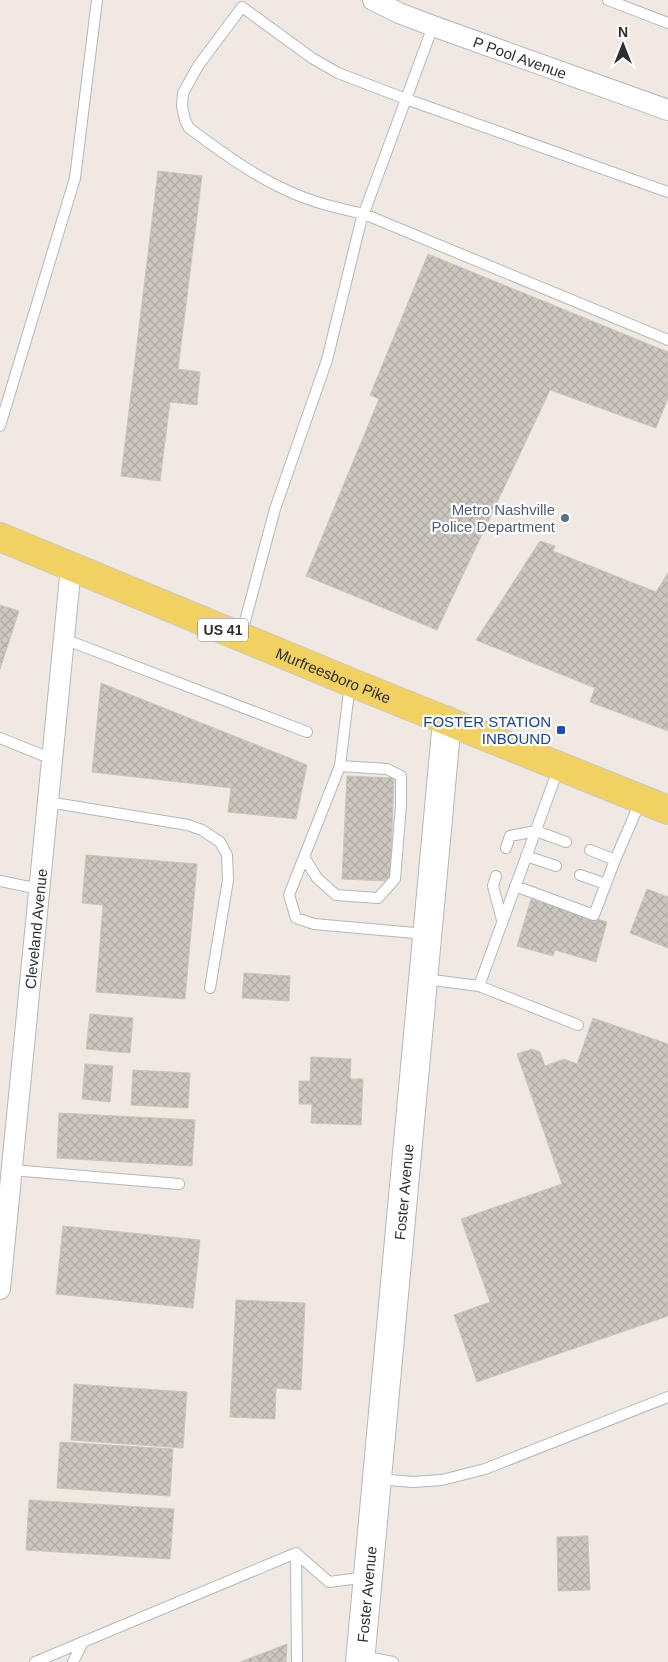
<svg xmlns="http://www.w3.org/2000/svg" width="668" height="1662" font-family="Helvetica,sans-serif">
	<defs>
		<pattern id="building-cross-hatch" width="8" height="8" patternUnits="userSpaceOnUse" patternTransform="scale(1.25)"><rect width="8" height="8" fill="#cbc7bf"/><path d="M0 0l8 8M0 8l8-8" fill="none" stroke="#afaba4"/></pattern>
	</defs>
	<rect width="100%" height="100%" fill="#efe9e1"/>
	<path fill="url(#building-cross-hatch)" stroke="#cbc5ba" d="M158,171L202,176L178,369L200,372L197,405L170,402L160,481L121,476Z
		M428,254L668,352V398L656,428L550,390L437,630L306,576L379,399L370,395Z
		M540,541L555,546L553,551L656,592L668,573V731L590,702L595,688L476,640Z
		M0,605L19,611L0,669Z
		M101,683L307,765L296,819L228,812L231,788L92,772Z
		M347,776L394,778L390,881L342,879Z
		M86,855L197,864L185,999L96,992L103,905L82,903Z
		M647,889L668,897V948L630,933Z
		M531,899L607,922L596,962L555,950L553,956L517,946Z
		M244,973L290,976L289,1001L242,998Z
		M90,1014L133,1018L130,1053L86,1049Z
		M593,1018L668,1044V1316L477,1382L454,1315L490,1302L461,1219L562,1184L517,1054L532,1049L540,1052L545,1066L564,1059L577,1064Z
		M311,1057L351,1059L350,1079H363L361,1125L311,1123L312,1104H299V1081H310Z
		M85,1064L113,1066L110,1102L82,1099Z
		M133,1070L190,1073L188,1108L131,1105Z
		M59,1113L195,1120L192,1166L57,1158Z
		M63,1226L200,1240L193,1308L56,1294Z
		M236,1300L305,1303L301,1390L276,1388L275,1419L230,1417Z
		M74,1384L187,1392L183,1448L71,1440Z
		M60,1442L173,1449L170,1496L57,1488Z
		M29,1500L174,1509L170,1559L26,1550Z
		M588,1536L590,1590L558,1591L557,1537Z
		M287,1644L286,1662H240Z"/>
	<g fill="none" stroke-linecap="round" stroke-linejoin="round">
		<defs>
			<path id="lane" d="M608,0L668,23
				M668,192L406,99L338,73L312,58L242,7L198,66L183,93L182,106L185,120L189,128C220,151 251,174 286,190C311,202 337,208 364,214L668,340
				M0,426L75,178L97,0
				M241,636L275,509L327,360L361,221L433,26
				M64,639L307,732
				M0,738L52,759
				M340,766L387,769L401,776V805L395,879L378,898L336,895L317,878L304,857L340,766L350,683
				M48,802L188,825L202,830L220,842L227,855L228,880L210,988
				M506,848L510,836L536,831L566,842
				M590,850L615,860L641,800
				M526,856L556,866
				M304,857L289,895L296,918L314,924L426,934
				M580,875L606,884
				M496,876L493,886L502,920
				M0,881L39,889
				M515,886L594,915L615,860
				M425,979L479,986L559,767
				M479,986L578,1025
				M12,1170L179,1184
				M378,1479L413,1482L442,1480L485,1469L668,1397
				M296,1553L297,1662
				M296,1553L329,1582L367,1577
				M362,1656L393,1662
				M35,1662L296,1553
				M73,1662L83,1642"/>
			<g id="street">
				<path id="s1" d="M373,0L399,13L433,26L668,110"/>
				<path id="s2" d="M0,1289L71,567"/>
			</g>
			<g id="secondary">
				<path id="s3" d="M360,1662L447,721"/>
			</g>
			<g id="primary">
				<path id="s4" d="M0,537L350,682L668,810"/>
			</g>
		</defs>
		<use href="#lane" stroke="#b4b7c1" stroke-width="12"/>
		<use href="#street" stroke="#b4b7c1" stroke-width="22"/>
		<use href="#secondary" stroke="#b4b7c1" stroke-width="30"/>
		<use href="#primary" stroke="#c9c9c9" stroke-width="30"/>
		<use href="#lane" stroke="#fff" stroke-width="10"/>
		<use href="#street" stroke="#fff" stroke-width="20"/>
		<use href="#secondary" stroke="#fff" stroke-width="28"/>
		<use href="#primary" stroke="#f2d163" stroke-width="28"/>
	</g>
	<circle fill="#5c6f8a" stroke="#fff" stroke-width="2" cx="565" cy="518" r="5"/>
	<rect fill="#1a4fb4" stroke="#fff" stroke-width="2" x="556" y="725" width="10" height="10" rx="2.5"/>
	<g text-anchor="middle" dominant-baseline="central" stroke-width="4.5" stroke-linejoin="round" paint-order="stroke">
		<rect fill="#fff" stroke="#6d6d6d" stroke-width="1" x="198" y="618.5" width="50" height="23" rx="4"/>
		<g font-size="14" font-weight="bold" fill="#2e2e2e">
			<text x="223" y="630">US 41</text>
		</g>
		<g font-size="15" fill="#2e2e2e" stroke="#fff">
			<text stroke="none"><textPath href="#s1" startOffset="158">P Pool Avenue</textPath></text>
			<text stroke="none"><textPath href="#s4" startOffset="361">Murfreesboro Pike</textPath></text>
			<text stroke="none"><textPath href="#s2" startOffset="362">Cleveland Avenue</textPath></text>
			<text stroke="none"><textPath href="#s3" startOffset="472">Foster Avenue</textPath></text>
			<text stroke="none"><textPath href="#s3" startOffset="68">Foster Avenue</textPath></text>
		</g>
		<g font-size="15" fill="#4e5e75" stroke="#fff" text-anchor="end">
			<text x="555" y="509">Metro Nashville<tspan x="555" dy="17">Police Department</tspan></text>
		</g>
		<g font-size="15" fill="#164399" stroke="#fff" text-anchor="end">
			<text x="551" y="721">FOSTER STATION<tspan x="551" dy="17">INBOUND</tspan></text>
		</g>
	</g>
	<g transform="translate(623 45)" stroke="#ffffff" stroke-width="4" paint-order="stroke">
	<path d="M0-4L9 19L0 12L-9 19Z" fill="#2e2e2e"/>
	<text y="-8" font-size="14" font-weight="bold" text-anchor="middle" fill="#2e2e2e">N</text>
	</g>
</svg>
